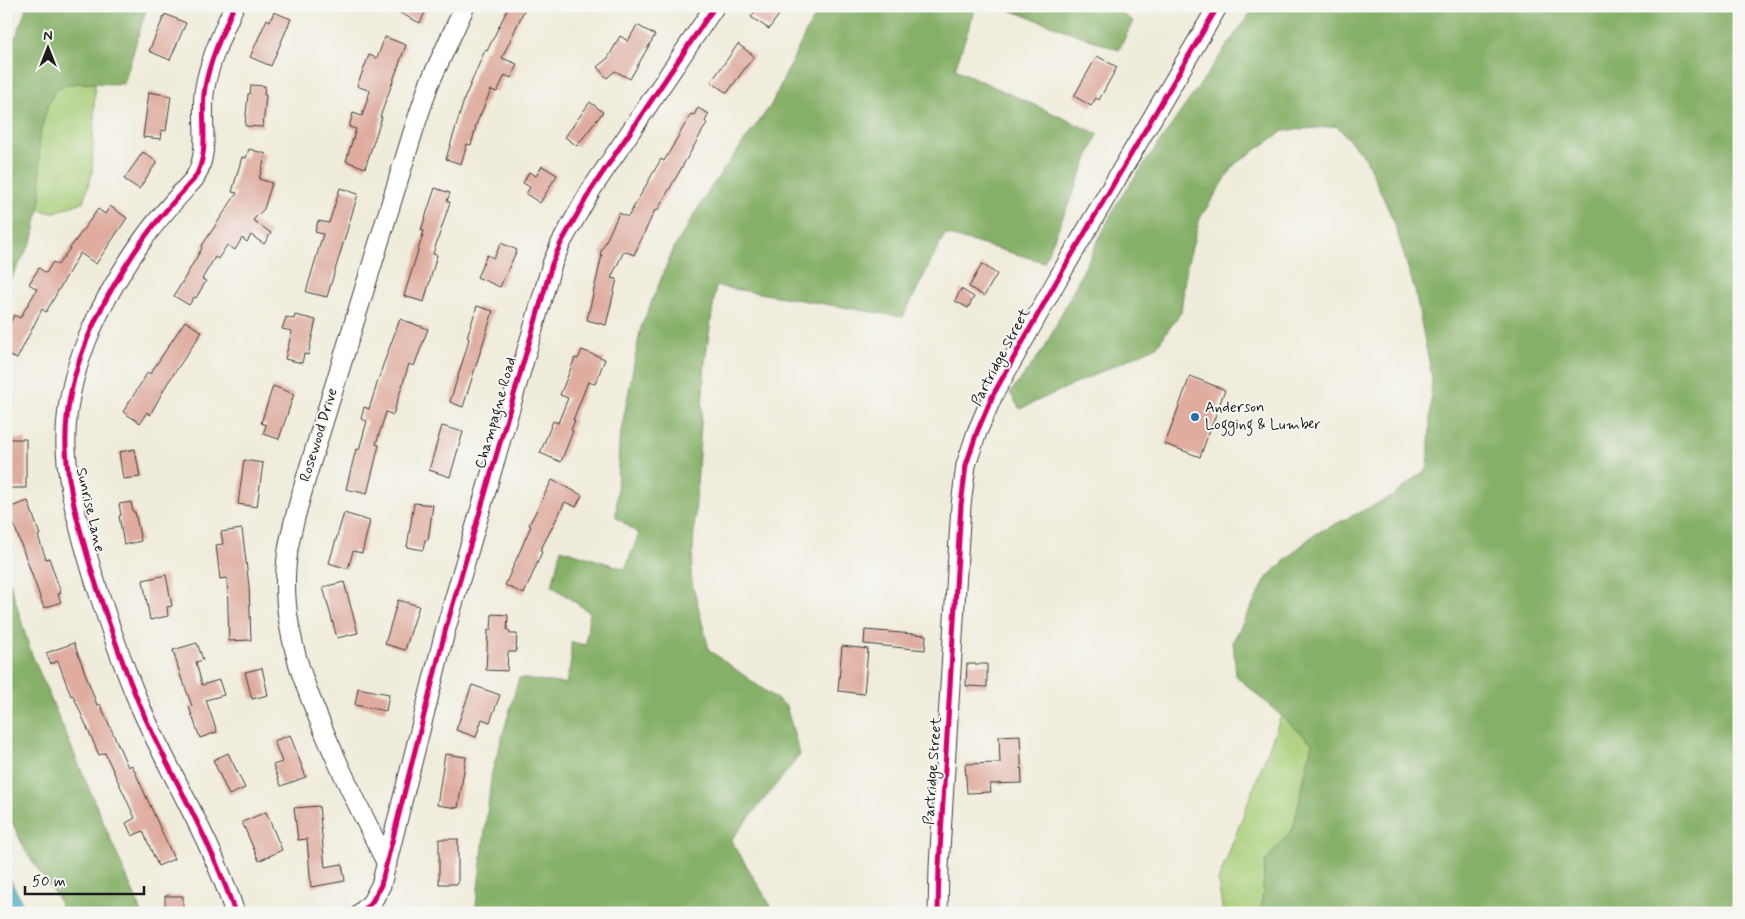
<svg xmlns="http://www.w3.org/2000/svg" width="1745" height="919" font-family="Mynerve,sans-serif">
	<rect width="100%" height="100%" fill="#f6f6f2"/>
	<filter id="ink" filterUnits="userSpaceOnUse"><feTurbulence type="fractalNoise" baseFrequency=".02" numOctaves="2"/><feDisplacementMap in="SourceGraphic" scale="10" xChannelSelector="R" yChannelSelector="G"/><feConvolveMatrix kernelMatrix="1 2 1 2 8 2 1 2 1" color-interpolation-filters="sRGB"/></filter>
	<filter id="wash" filterUnits="userSpaceOnUse"><feTurbulence type="fractalNoise" baseFrequency=".0096" numOctaves="4" result="noise"/><feDisplacementMap in="SourceGraphic" scale="20" xChannelSelector="R" yChannelSelector="G"/><feGaussianBlur stdDeviation="1.12" result="paint"/><feColorMatrix in="noise" values="0 0 0 0 0 0 0 0 0 0 0 0 0 0 0 0 0 1.4 0 .05"/><feComposite in="paint" operator="in"/></filter>
	<g filter="url(#wash)">
		<rect width="100%" height="100%" fill="#f0ecdb"/>
		<path fill="#a9cd77" stroke="#62744a" d="M100,57L95,84L92,174L83,202L52,213L30,207L34,90Z
			M1296,677L1420,913H1223L1218,881Z"/>
		<path fill="#86b068" stroke="#516642" d="M27,6H147L124,84L75,83L57,88L48,104L39,138L41,198L33,239L6,288V35L16,37Z
			M822,6H976L955,69L1098,134L1044,262L945,234L903,317L716,286L705,362L691,578L709,650L786,706L800,755L731,840L775,913H475L492,772L519,678L566,684L571,661V642L586,645L589,612L552,586L561,549L625,569L639,534L616,517L619,442L641,327L674,248L713,184L771,105L808,28Z
			M999,6H1112L1133,21L1119,50Z
			M1255,6H1739V913H1261L1265,862L1293,829L1312,743L1236,676L1233,641L1268,576L1313,535L1393,496L1428,468L1432,377L1415,291L1394,222L1366,159L1337,126L1283,131L1235,164L1200,218L1186,269L1181,312L1157,346L1020,409L1010,393L1044,349L1117,203Z
			M6,576L10,583L30,650L142,913H62L58,899L26,852L6,809Z"/>
		<path fill="#46acc6" stroke="#316471" d="M6,871L27,913H6Z"/>
		<g id="blocks">
			<path fill="#dfac9f" d="M386,6H428L420,23Z
				M509,6H526L502,58L517,64L511,78L505,75L497,92L491,90L475,127H476L471,145L467,144L461,164L446,159L465,97L485,50L487,51Z
				M759,6H785L769,29L751,17Z
				M274,12L291,19L271,66L250,57L267,19L270,21Z
				M165,14L186,23L170,60L149,51Z
				M637,25L655,35L630,79L615,71L607,78L597,67L608,58L620,36L628,41Z
				M385,37L406,45L380,117H382L365,168L346,161L356,129L349,127L353,113L362,116L370,91L357,86L369,55L377,58Z
				M738,44L754,56L727,93L711,82Z
				M1097,56L1117,67L1099,100L1096,98L1091,106L1074,96Z
				M251,85L265,86L264,95H266L263,127L245,126L248,94H250Z
				M149,92L171,96L166,131L162,130L161,139L143,137Z
				M590,102L603,112L577,146L565,137Z
				M698,108L709,114L705,121L707,123L657,211L655,210L634,255L624,251L611,278L617,279L606,325L587,320L602,255L600,254L619,213L628,217L661,159L664,161L691,114L694,115Z
				M249,149L266,154L259,179L272,183L264,209L253,220L271,233L264,244L251,235L247,242L242,238L235,250L227,245L218,259L215,257L202,279L206,281L196,298L194,297L189,305L174,296L202,248L201,247L237,193L232,192L242,157L246,158Z
				M143,152L157,162L139,189L124,179Z
				M542,166L557,175L540,203L526,194L530,187L523,183L529,172L536,176Z
				M340,188L358,194L327,297L306,292L323,234L315,232L318,221L329,223Z
				M435,188L450,193L447,201L450,202L433,254L437,255L424,302L404,296L424,231L421,230Z
				M110,206L127,218L96,264L80,253L46,312L42,309L17,359L6,354V331L14,315L20,318L37,289L29,284L39,268L46,273L53,262L58,265L98,209L105,214Z
				M501,243L517,250L500,287L477,277L487,255L494,258Z
				M982,264L997,274L984,296L969,287Z
				M961,289L974,297L968,308L955,301Z
				M477,306L493,311L463,407L450,402L467,347L469,338L467,337Z
				M295,315L316,320L308,355L304,354L302,363L285,359L292,331L282,329L286,317L294,319Z
				M400,319L428,329L414,366L409,364L393,415L386,412L376,444L379,445L367,494L346,489L356,449L359,450L367,421L361,419L364,407L369,409L383,365Z
				M185,321L202,332L167,384L150,415L147,412L140,423L123,412L148,372L150,374Z
				M582,350L605,359L595,384L588,382L573,420H575L571,430L573,431L561,462L540,453L553,421L558,423L568,398L560,395L575,358L578,359Z
				M1190,376L1225,390L1200,457L1165,444Z
				M273,386L294,394L279,439L263,434L266,425L261,423Z
				M442,426L463,432L450,477L429,470Z
				M6,439H26V488H6Z
				M135,449L140,477L123,479L119,452Z
				M244,460L263,463L257,507L238,504Z
				M552,480L582,495L576,507L565,502L540,551L542,552L524,594L505,585L531,526L529,525Z
				M28,501L40,535L38,536L46,559L49,558L61,593L58,594L61,602L44,608L8,508Z
				M131,502L133,512H135L141,541L124,545L119,516L121,515L119,504Z
				M414,503L433,505L428,540H425L423,550L407,547Z
				M344,513L370,521L362,553L353,551L348,569L329,563Z
				M242,529L249,586L251,640L229,641L227,578L220,579L216,545L223,544L221,532Z
				M166,575L172,606L167,607L168,616L150,620L143,580Z
				M344,582L358,633L337,638L323,587Z
				M398,600L419,606L405,650L385,644Z
				M492,614L508,615L507,630L510,631V634H517L516,652H508L507,671L486,670L488,630H491Z
				M865,630L926,635L925,650L864,644Z
				M74,643L97,705L100,704L128,767L132,765L174,859L158,866L143,831L132,836L126,823L135,818L105,753L99,755L73,695L71,696L58,661L51,664L46,653Z
				M197,643L203,660L196,662L202,685L219,680L224,695L206,700L217,732L200,738L189,707L192,706L183,681H182L173,650Z
				M842,646L868,649L864,694L838,691Z
				M967,664H987V687L966,686Z
				M262,668L268,695L252,699L245,672Z
				M472,685L500,695L490,722L482,719L476,737L456,730Z
				M358,688L389,694L386,711L355,705Z
				M290,735L306,777L281,786L273,765L282,762L274,741Z
				M1020,735L1022,783L990,784L991,792L967,793L965,764L1000,763L999,736Z
				M228,753L245,788L229,795L213,760Z
				M445,754L466,757L458,808L437,805Z
				M319,806L325,867L342,864L345,881L311,887L307,839L298,840L294,808Z
				M266,812L282,850L259,861L242,822Z
				M439,839H458V884H439Z
				M165,896H183V913H165Z"/>
		</g>
	</g>
	<g filter="url(#ink)">
		<use href="#blocks" fill-opacity="0" stroke="#3c3b39" stroke-width="1"/>
		<g fill="none" stroke-linecap="round" stroke-linejoin="round">
			<defs>
				<path id="minor" d="M234,6C223,32 210,59 205,87C199,118 212,151 194,179C176,199 157,219 142,241C100,302 63,373 66,449C68,492 81,534 93,575C108,622 124,670 144,715C174,781 213,844 235,913
					M387,864C370,830 353,796 337,761C310,701 281,635 286,568C288,537 298,508 306,478L414,129L429,84L465,6
					M361,913L372,902L381,885L446,628L552,264L561,243L591,190L715,6
					M938,913L939,867L961,505L966,465L977,432L993,395L1056,282L1218,6"/>
			</defs>
			<use href="#minor" stroke="#3c3b39" stroke-width="21"/>
			<use href="#minor" stroke="#fff" stroke-width="19"/>
			<defs>
				<path id="cycleway" d="M234,6C223,32 210,59 205,87C199,118 212,151 194,179C176,199 157,219 142,241C100,302 63,373 66,449C68,492 81,534 93,575C108,622 124,670 144,715C174,781 213,844 235,913
					M361,913L372,902L381,885L446,628L552,264L561,243L591,190L715,6
					M938,913L939,867L961,505L966,465L977,432L993,395L1056,282L1218,6"/>
			</defs>
			<use href="#cycleway" stroke="#f6f6f2" stroke-width="8"/>
			<use href="#cycleway" stroke="#d6006c" stroke-width="5"/>
		</g>
	</g>
	<circle fill="#1f6fb2" stroke="#f6f6f2" stroke-width="2" cx="1195" cy="417" r="5"/>
	<g text-anchor="middle" dominant-baseline="central" stroke-width="4" stroke-linejoin="round" paint-order="stroke">
		<g font-size="15" fill="#1c1c1c" stroke="#f6f6f2">
			<text transform="translate(1001 357) rotate(-62)">Partridge Street</text>
			<text transform="translate(496 413) rotate(-74)">Champagne Road</text>
			<text transform="translate(319 435) rotate(-73)">Rosewood Drive</text>
			<text transform="translate(90 510) rotate(77)">Sunrise Lane</text>
			<text transform="translate(933 771) rotate(-86)">Partridge Street</text>
		</g>
		<g font-size="15" fill="#1c1c1c" stroke="#f6f6f2" text-anchor="start">
			<text x="1205" y="408">Anderson<tspan x="1205" dy="17">Logging &amp; Lumber</tspan></text>
		</g>
	</g>
	<rect width="1745" height="919" fill="none" stroke="#f6f6f2" stroke-width="25"/>
	<g transform="translate(48 48)" stroke="#f6f6f2" stroke-width="4" paint-order="stroke">
	<path d="M0-4L9 19L0 12L-9 19Z" fill="#1c1c1c"/>
	<text y="-8" font-size="14" font-weight="bold" text-anchor="middle" fill="#1c1c1c">N</text>
	</g>
	<path d="M25 886v8h119v-8" fill="none" stroke="#1c1c1c" stroke-width="2.5"/>
	<text x="32" y="886" font-size="15" fill="#1c1c1c" stroke="#f6f6f2" stroke-width="4" paint-order="stroke">50 m</text>
</svg>
